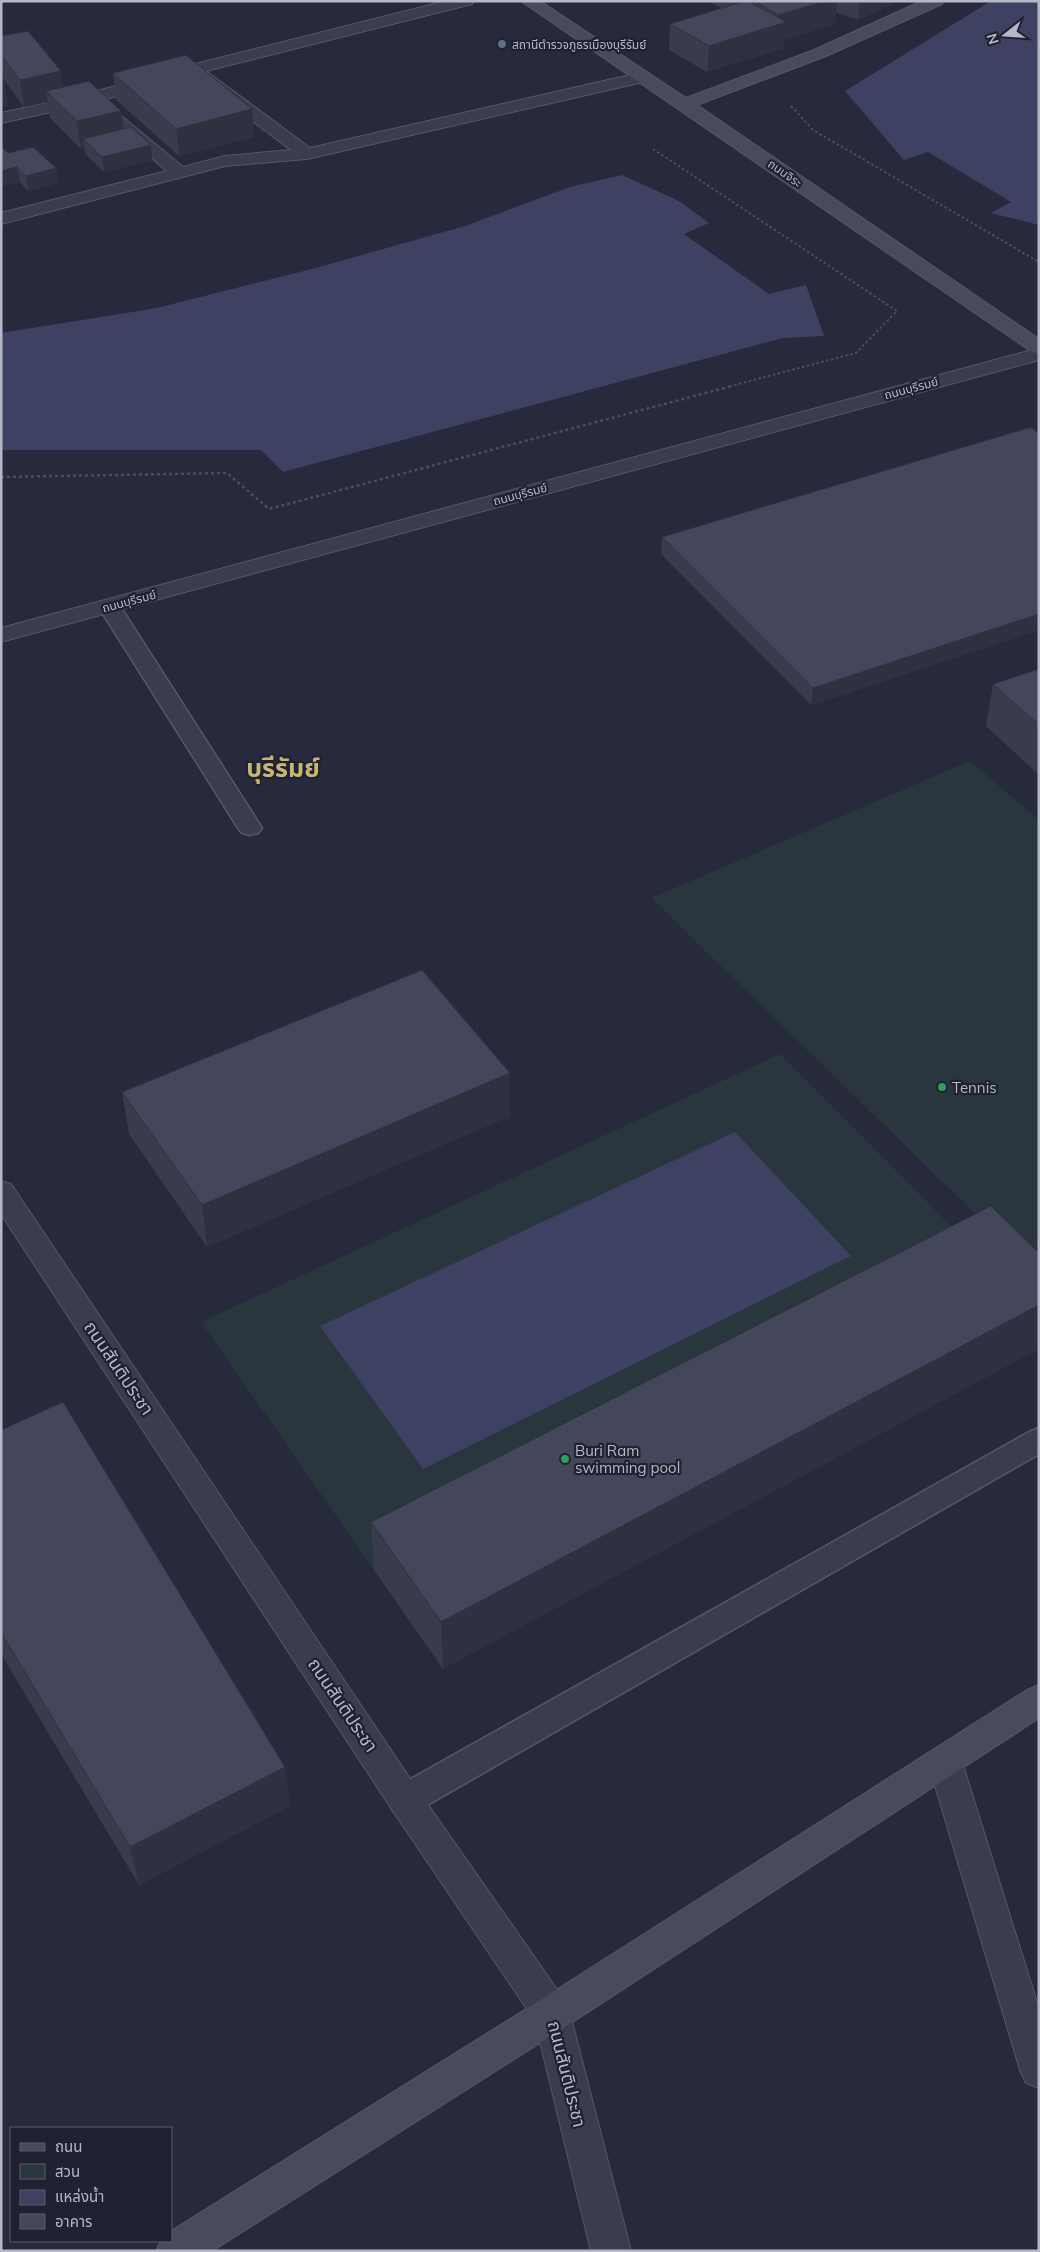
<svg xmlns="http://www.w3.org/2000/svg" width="1040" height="2252" font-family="Mulish,'Noto Sans Thai',sans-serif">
	<rect width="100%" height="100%" fill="#27293c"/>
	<path fill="#2a363e" d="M970,761L1039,820V1276L651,898Z
		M780,1054L981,1256L1039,1349L443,1669L201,1322Z"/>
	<path fill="#3f4162" d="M991,1H1039V225L991,213L1011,202L928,152L904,160L845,91Z
		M622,175L679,201L709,223L684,234L769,294L806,285L824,336L783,338L283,472L261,450H1V333L157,308L312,269L465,226L570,187Z
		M735,1132L851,1256L423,1469L320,1326Z"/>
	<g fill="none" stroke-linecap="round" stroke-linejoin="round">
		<defs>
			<path id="lane" d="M109,600L116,602L120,606L262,828L258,833L250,835L242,833L238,828L98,606L102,602Z
				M1039,1428V1454L417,1811L405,1815L393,1811L389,1800L393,1789L1029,1432Z"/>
			<path id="street" d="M446,1H474L472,4L206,71L310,148L643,72L649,73L651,77L649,81L643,82L307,159L225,166L1,224V213L167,171L88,104L1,123V113L87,94L151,76L157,77L159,81L157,85L102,100L183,167L225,156L291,150L187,72L185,69L187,66Z
				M1039,348V360L1,642V628Z
				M1,1181L11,1184L417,1789L565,2001L570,2014L631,2251H591L535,2021L393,1811L1,1214Z
				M945,1747L957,1751L962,1762L1039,2009V2088L1026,2083L1020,2070L928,1762L933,1751Z"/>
			<path id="secondary" d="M521,1H540L686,98L814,50L922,1H944L942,4L826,56L697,105L1039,339V354L1032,352Z
				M1039,1685V1718L565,2027L212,2251H156L161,2241H171V2231L539,2001L1027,1690Z"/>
		</defs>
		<use href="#lane" stroke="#565767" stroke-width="3"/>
		<use href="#street" stroke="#565767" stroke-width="2"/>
		<use href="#secondary" stroke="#565767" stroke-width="2"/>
		<path stroke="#47515a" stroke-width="2" stroke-dasharray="2.5 2.5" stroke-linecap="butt" d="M791,106L813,130L1039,262
			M653,149L897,311L856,353L727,387"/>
		<path stroke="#47515a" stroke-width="2.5" stroke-dasharray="3 3" stroke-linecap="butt" d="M1,477L227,473L269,509L732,386"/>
		<use href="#lane" fill="#3b3c4c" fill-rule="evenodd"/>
		<use href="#street" fill="#3b3c4c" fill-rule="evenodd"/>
		<use href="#secondary" fill="#494a5e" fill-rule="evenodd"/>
	</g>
	<path fill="#3a3c4e" d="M709,1H899L858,20L836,12L835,24L784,39V48L707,72L669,50L670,24L721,8Z
		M1,36L61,71L63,87L121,111L123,129L151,145L152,160L104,172L85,154L84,148L81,149L50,118L48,102L24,107L4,80L8,106L1,107Z
		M113,73L254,137L179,156L116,100Z
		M8,153L56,168L58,183L28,191L20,182Z
		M1039,434V630L811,705L661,554L662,537Z
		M1039,669V775L986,726L993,684Z
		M122,1092L510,1116L207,1247L129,1134Z
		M991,1206L443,1669L374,1570L371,1522Z
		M1,1430L285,1767L290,1806L139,1885L1,1654Z"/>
	<path fill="#303140" d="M826,1H837L835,24L784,39V48L707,72L709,46L777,24L778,15Z
		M860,1H899L858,20Z
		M61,71L65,99L46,91L48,102L24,107L20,80Z
		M1,79H4L8,106L1,107Z
		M252,109L254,137L179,156L176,129Z
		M121,111L125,138L83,139L84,148L81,149L77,121Z
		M151,145L152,160L104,172L102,157Z
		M17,167L20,182L1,187V171Z
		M56,168L58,183L28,191L26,176Z
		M1039,614V630L811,705L813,688Z
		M510,1073V1116L207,1247L202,1205Z
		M1039,1305V1349L443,1669L441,1622Z
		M285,1767L290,1806L139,1885L130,1847Z"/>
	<path fill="#44465b" stroke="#303140" d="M745,1H748L786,22L709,46L670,24Z
		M755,1H826L778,15Z
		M28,31L61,71L20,80L1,55V36Z
		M186,55L252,109L176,129L113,73Z
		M89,81L121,111L77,121L46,91Z
		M131,127L151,145L102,157L83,139Z
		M1,146L8,153L33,147L56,168L26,176L17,167L1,171Z
		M1031,427L1039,434V614L813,688L662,537Z
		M1039,669V725L993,684Z
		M422,970L510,1073L202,1205L122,1092Z
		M991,1206L1039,1253V1305L441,1622L371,1522Z
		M63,1402L285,1767L130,1847L1,1632V1430Z"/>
	<circle fill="#5c6f8a" stroke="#202131" stroke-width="2" cx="502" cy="44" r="5"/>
	<g fill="#2e9e5b" stroke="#202131" stroke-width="2">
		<circle cx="942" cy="1087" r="5"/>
		<circle cx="565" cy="1459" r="5"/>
	</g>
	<g text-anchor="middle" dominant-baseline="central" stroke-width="4.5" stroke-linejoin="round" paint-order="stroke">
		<g font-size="12" fill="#b7b8c7" stroke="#202131" text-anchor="start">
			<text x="512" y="44">สถานีตำรวจภูธรเมืองบุรีรัมย์</text>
		</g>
		<g font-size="12" fill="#b7b8c7" stroke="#202131">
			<text transform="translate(785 173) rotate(35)">ถนนจิระ</text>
			<text transform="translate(911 388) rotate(-15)">ถนนบุรีรมย์</text>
			<text transform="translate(520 494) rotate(-15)">ถนนบุรีรมย์</text>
			<text transform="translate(129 601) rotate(-15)">ถนนบุรีรมย์</text>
		</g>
		<g font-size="15" fill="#b7b8c7" stroke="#202131" text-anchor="start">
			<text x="952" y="1087">Tennis</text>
			<text x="575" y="1450">Buri Ram<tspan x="575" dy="17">swimming pool</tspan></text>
		</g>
		<g font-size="18" fill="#b7b8c7" stroke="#202131">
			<text transform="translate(119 1368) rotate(56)">ถนนสันติประชา</text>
			<text transform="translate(343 1705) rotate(56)">ถนนสันติประชา</text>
			<text transform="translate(567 2074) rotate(76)">ถนนสันติประชา</text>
		</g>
		<g font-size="25" font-weight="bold" fill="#c8b571" stroke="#202131">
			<text x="283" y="767">บุรีรัมย์</text>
		</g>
	</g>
	<rect width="1040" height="2252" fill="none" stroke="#b7b8c7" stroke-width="5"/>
	<rect x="10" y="2127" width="162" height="115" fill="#202131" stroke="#5c5d6d"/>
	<rect x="20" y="2143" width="25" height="8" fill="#494a5e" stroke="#5c5d6d"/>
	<text x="55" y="2152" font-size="15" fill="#b7b8c7">ถนน</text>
	<rect x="20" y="2164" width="25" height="15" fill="#2a363e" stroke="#5c5d6d"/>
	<text x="55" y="2177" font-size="15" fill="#b7b8c7">สวน</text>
	<rect x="20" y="2190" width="25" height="15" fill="#3f4162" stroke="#5c5d6d"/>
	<text x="55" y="2202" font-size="15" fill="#b7b8c7">แหล่งน้ำ</text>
	<rect x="20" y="2214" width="25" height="15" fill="#44465b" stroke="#5c5d6d"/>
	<text x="55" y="2227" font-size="15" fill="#b7b8c7">อาคาร</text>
	<g transform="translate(1005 35) rotate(253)" stroke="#202131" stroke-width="4" paint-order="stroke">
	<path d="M0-4L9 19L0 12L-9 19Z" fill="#b7b8c7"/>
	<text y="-8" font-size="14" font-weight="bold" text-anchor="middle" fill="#b7b8c7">N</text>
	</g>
</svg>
